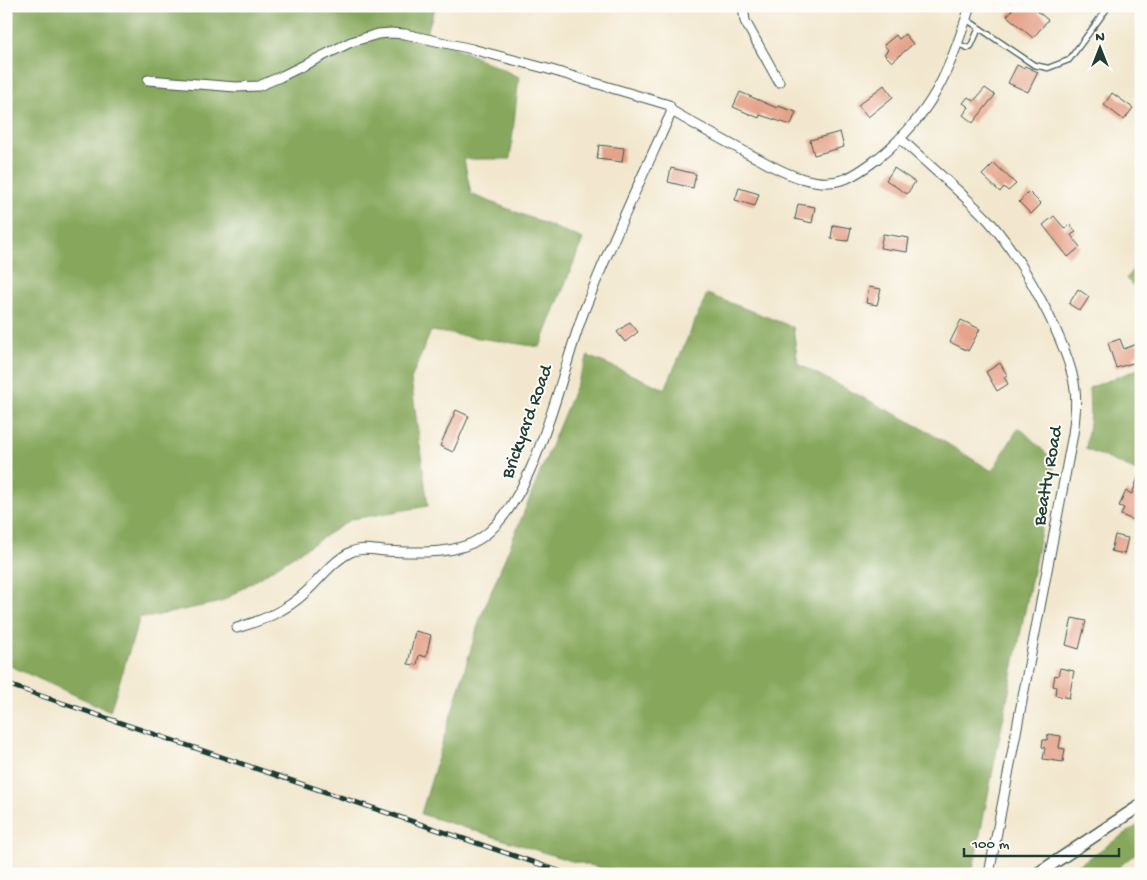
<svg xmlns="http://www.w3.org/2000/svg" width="1147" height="880" font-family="'Gochi Hand',sans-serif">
	<rect width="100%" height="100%" fill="#fdfcf7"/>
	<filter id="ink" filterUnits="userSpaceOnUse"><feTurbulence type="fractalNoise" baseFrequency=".02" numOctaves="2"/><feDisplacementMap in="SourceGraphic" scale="10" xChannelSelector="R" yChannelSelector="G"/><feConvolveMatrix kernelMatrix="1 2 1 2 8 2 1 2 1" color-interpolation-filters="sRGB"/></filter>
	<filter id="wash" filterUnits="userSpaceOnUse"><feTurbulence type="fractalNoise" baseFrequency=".0096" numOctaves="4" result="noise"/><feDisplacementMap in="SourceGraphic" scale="20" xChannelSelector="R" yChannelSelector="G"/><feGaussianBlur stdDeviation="1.12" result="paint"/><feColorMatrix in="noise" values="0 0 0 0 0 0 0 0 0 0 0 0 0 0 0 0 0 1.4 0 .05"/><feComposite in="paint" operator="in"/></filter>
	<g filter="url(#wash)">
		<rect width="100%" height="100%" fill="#f2e7ce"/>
		<path fill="#86a75b" stroke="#527248" d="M6,6H436L426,34L519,77L510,159H464L471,194L583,239L540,347L431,331L411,379L428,506L352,519L221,602L150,617H140L110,711L6,664Z
			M1141,258V293L1126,279Z
			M707,294L793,327L798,364L920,427L992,471L1019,427L1055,462L972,874H627L568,860L421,814L480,619L588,356L665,389Z
			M1141,368V473L1086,449L1090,414L1089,388Z
			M1141,823V849L1110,874H1065Z"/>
		<g id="blocks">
			<path fill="#e5a38a" d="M1015,6H1031L1048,20L1033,38L1007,16Z
				M905,34L913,44L892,62L884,54L888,50L884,45L896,35L899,39Z
				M1017,65L1023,68L1025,66L1038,72L1028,92L1008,83Z
				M884,85L893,97L868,117L858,105Z
				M985,88L995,95L973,123L963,115L969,107L963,103L968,97L974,101Z
				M740,92L777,108L778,106L796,112L791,125L760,115L759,118L733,107Z
				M1112,93L1133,108L1124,120L1104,105Z
				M840,132L844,147L814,155L810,140Z
				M599,145L624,148L622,162L597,159Z
				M994,163L1016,184L1008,191L1004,187L1000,192L982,175Z
				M671,168L696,174L693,188L668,182Z
				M894,168L915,182L907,194L886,180Z
				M739,188L759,194L755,206L735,200Z
				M1029,192L1041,204L1031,214L1019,202Z
				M798,204L815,207L812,223L795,219Z
				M1054,216L1065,229L1070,224L1076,232L1071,235L1080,247L1068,257L1043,225Z
				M833,225L851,228L848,241L831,239Z
				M883,234L909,238L907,252L880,248Z
				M869,287L881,289L877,305L866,303Z
				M1078,289L1089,297L1080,311L1069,304Z
				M961,320L980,329L968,351L950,342Z
				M630,322L638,332L625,342L617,332Z
				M1120,339L1124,349L1139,343L1141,354L1134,356L1136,362L1116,368L1108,343Z
				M1000,363L1007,375L1004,377L1008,384L997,391L986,372Z
				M456,410L469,416L453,452L440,446Z
				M1140,472L1141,509L1136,521L1121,515L1124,508L1119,506L1126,491L1132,494Z
				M1115,535L1128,538L1124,554L1111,551Z
				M1072,618L1086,621L1079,649L1066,645Z
				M415,631L431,635L426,657L419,655L417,665L408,664Z
				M1060,668L1074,671L1069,698L1055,695L1056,687L1053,686L1055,675L1058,676Z
				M1048,734L1061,736L1059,748L1065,749L1063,762L1043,759L1045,748L1042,747L1043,740H1047Z"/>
		</g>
	</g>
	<g filter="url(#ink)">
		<use href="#blocks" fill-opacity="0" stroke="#3f564b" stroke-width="1"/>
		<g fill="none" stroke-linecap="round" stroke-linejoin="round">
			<defs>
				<path id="service" d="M966,19L1034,65L1048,68L1069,60L1109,6
					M958,44L968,48L971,46L979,28"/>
				<path id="minor" d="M743,6L745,21L779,82
					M148,80L236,87L259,86L280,77L351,42L378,34L391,33L405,34L472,49L548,69L669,105L672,111C701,128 729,144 759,159C773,167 788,175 804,179C837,188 852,178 877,159C932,115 950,71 970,6
					M900,138C929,166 961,191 989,221C1020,256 1069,343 1075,389C1077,404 1075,419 1073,434L989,874
					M237,628C263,620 286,611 306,592C320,579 334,560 351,552C362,547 374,550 385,551C414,552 455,556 481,538C537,500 560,374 584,311C610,244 642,177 672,111"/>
				<path id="tertiary" d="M1037,874L1141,805"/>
			</defs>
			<use href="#service" stroke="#3f564b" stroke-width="7"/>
			<use href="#minor" stroke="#3f564b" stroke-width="11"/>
			<use href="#tertiary" stroke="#3f564b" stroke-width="14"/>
			<use href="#service" stroke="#fff" stroke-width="4.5"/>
			<use href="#minor" stroke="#fff" stroke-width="9"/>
			<use href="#tertiary" stroke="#fff" stroke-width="11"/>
			<defs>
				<path id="rail" d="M6,684L568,874"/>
			</defs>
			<use href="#rail" stroke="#1f3d34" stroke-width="5"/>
			<use href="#rail" stroke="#fdfcf7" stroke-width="3" stroke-dasharray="9" stroke-linecap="butt"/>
		</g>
	</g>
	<g text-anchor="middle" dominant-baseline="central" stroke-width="4" stroke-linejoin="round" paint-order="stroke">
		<g font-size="19" fill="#1f3d34" stroke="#fdfcf7">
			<text transform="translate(528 422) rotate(-70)">Brickyard Road</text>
			<text transform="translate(1049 476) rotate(-80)">Beatty Road</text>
		</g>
	</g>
	<rect width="1147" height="880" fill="none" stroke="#fdfcf7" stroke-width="25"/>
	<g transform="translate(1100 48)" stroke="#fdfcf7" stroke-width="4" paint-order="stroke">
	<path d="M0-4L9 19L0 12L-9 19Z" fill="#1f3d34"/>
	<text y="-8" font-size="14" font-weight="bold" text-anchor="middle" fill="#1f3d34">N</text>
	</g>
	<path d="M964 848v8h155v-8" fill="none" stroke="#1f3d34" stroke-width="2.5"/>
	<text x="972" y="848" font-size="15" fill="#1f3d34" stroke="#fdfcf7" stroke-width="4" paint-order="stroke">100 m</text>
</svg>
